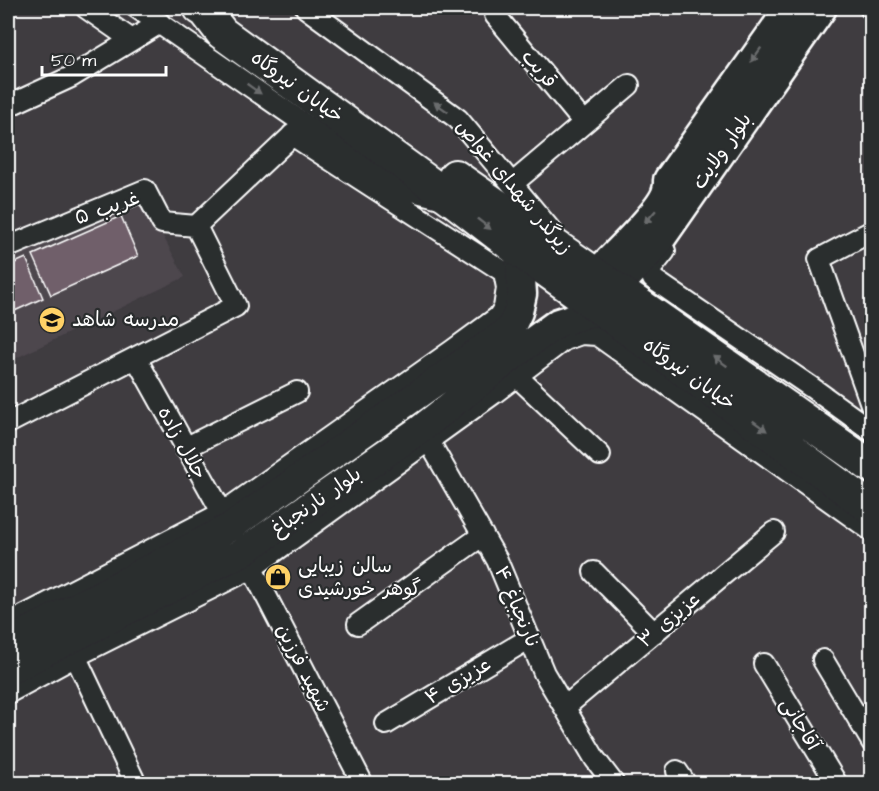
<svg xmlns="http://www.w3.org/2000/svg" width="879" height="791" font-family="'Architects Daughter','Playpen Sans Arabic',sans-serif">
	<rect width="100%" height="100%" fill="#3f3c40"/>
	<filter id="ink" filterUnits="userSpaceOnUse"><feTurbulence type="fractalNoise" baseFrequency=".0167" numOctaves="2"/><feDisplacementMap in="SourceGraphic" scale="12" xChannelSelector="R" yChannelSelector="G"/><feConvolveMatrix kernelMatrix="1 2 1 2 8 2 1 2 1" color-interpolation-filters="sRGB"/></filter>
	<g filter="url(#ink)">
		<path fill="#4d464d" d="M143,199L185,277L8,362V258Z"/>
		<path fill="#6f5f6a" stroke="#fff" stroke-width="1.5" d="M121,216L138,256L51,295L33,255Z
			M26,258L43,298L8,314V266Z"/>
		<g fill="none" stroke-linecap="round" stroke-linejoin="round">
			<defs>
				<path id="street" d="M86,8L132,40
					M137,8L394,186L440,198
					M306,8L458,119L553,233
					M870,8L872,10
					M495,15L584,123
					M8,106L71,77L160,23
					M512,184L629,85
					M196,226L301,127
					M872,231L819,259L872,407
					M8,247L145,190L162,223L196,226
					M665,251L650,270L653,279L811,387L872,431
					M136,358L228,523
					M508,368L600,455
					M8,423L236,306L196,226
					M423,431L497,560L544,673L595,759L614,784
					M185,448L297,392
					M246,557L363,784
					M594,572L654,633
					M8,624L222,513L453,350L498,317L504,308L507,288L504,272L292,135
					M358,624L483,535
					M70,645L136,784
					M823,660L872,742
					M764,664L837,784
					M8,693L76,656L252,568L493,394L564,340L581,334L597,335L872,531
					M565,707L774,532
					M386,724L530,638
					M677,771L686,784"/>
				<path id="secondary" d="M596,274C612,257 663,210 667,190C668,187 668,183 668,180L790,8
					M616,289L655,247L822,8
					M8,642L230,527L510,329L518,312L522,294L519,251
					M8,671L243,552L421,429L526,346L558,323L592,312L607,314"/>
				<path id="primary" d="M200,8L205,11L222,33L457,203L519,251L607,314L872,509
					M455,176L872,467"/>
			</defs>
			<use href="#street" stroke="#fff" stroke-width="24"/>
			<use href="#secondary" stroke="#fff" stroke-width="33"/>
			<use href="#primary" stroke="#fff" stroke-width="36"/>
			<use href="#street" stroke="#2a2d2e" stroke-width="20"/>
			<use href="#secondary" stroke="#2a2d2e" stroke-width="28"/>
			<use href="#primary" stroke="#2a2d2e" stroke-width="32"/>
		</g>
		<defs><path id="oneway-solid" d="M-6-.8H1V-3.2L6.5 0L1 3.2V.8H-6Z" transform="scale(1.5)"/></defs>
		<g fill="#6a6c6d">
			<use href="#oneway-solid" transform="translate(756 55) rotate(125)"/>
			<use href="#oneway-solid" transform="translate(254 89) rotate(35)"/>
			<use href="#oneway-solid" transform="translate(441 107) rotate(-144)"/>
			<use href="#oneway-solid" transform="translate(650 217) rotate(131)"/>
			<use href="#oneway-solid" transform="translate(484 224) rotate(38)"/>
			<use href="#oneway-solid" transform="translate(720 361) rotate(-145)"/>
			<use href="#oneway-solid" transform="translate(760 426) rotate(36)"/>
		</g>
	</g>
	<defs>
		<symbol id="school-disc" viewBox="-11 -11 22 22"><circle r="9.5" fill="#ffd166" stroke="#2a2d2e"/><path d="M0-5L7-2L0 1L-7-2ZM-4 1L0 2.5L4 1V4Q0 6-4 4Z" fill="#111"/></symbol>
		<symbol id="shop-disc" viewBox="-11 -11 22 22"><circle r="9.5" fill="#ffd166" stroke="#2a2d2e"/><path d="M-5-2.5h2.3a2.7 3.5 0 0 1 5.4 0H5L5.5 6h-11ZM-1.5-2.5h3a1.5 2.3 0 0 0-3 0Z" fill="#111"/></symbol>
	</defs>
	<g fill-rule="evenodd">
		<use href="#school-disc" x="37" y="305" width="30" height="30"/>
		<use href="#shop-disc" x="263" y="562" width="30" height="30"/>
	</g>
	<g text-anchor="middle" dominant-baseline="central" stroke-width="4.5" stroke-linejoin="round" paint-order="stroke">
		<g font-size="20" fill="#fff" stroke="#2a2d2e">
			<text transform="translate(539 69) rotate(50)">قریب</text>
			<text transform="translate(297 87) rotate(36)">خیابان نیروگاه</text>
			<text transform="translate(722 151) rotate(-55)">بلوار ولایت</text>
			<text transform="translate(514 187) rotate(50)">زیرگذر شهدای غواص</text>
			<text transform="translate(107 208) rotate(-19)">غریب ۵</text>
			<text transform="translate(689 374) rotate(36)">خیابان نیروگاه</text>
			<text transform="translate(182 443) rotate(61)">جلال زاده</text>
			<text transform="translate(316 502) rotate(-35)">بلوار نارنجباغ</text>
			<text transform="translate(517 607) rotate(67)">نارنجباغ ۴</text>
			<text transform="translate(669 620) rotate(-40)">عزیزی ۳</text>
			<text transform="translate(303 668) rotate(63)">شهید فرزین</text>
			<text transform="translate(458 681) rotate(-31)">عزیزی ۴</text>
			<text transform="translate(800 724) rotate(59)">آقاجانی</text>
		</g>
		<g font-size="20" fill="#fff" stroke="#2a2d2e" text-anchor="start">
			<text x="72" y="320">مدرسه شاهد</text>
			<text x="298" y="566">سالن زیبایی<tspan x="298" dy="23">گوهر خورشیدی</tspan></text>
		</g>
	</g>
	<rect width="879" height="791" fill="none" stroke="#2a2d2e" stroke-width="30"/>
	<rect x="15" y="15" width="849" height="761" fill="none" stroke="#fff" stroke-width="2" filter="url(#ink)"/>
	<path d="M42 66v9h124v-9" fill="none" stroke="#ffffff" stroke-width="3"/>
	<text x="51" y="66" font-size="18" fill="#ffffff" stroke="#2a2d2e" stroke-width="4.5" paint-order="stroke">50 m</text>
</svg>
